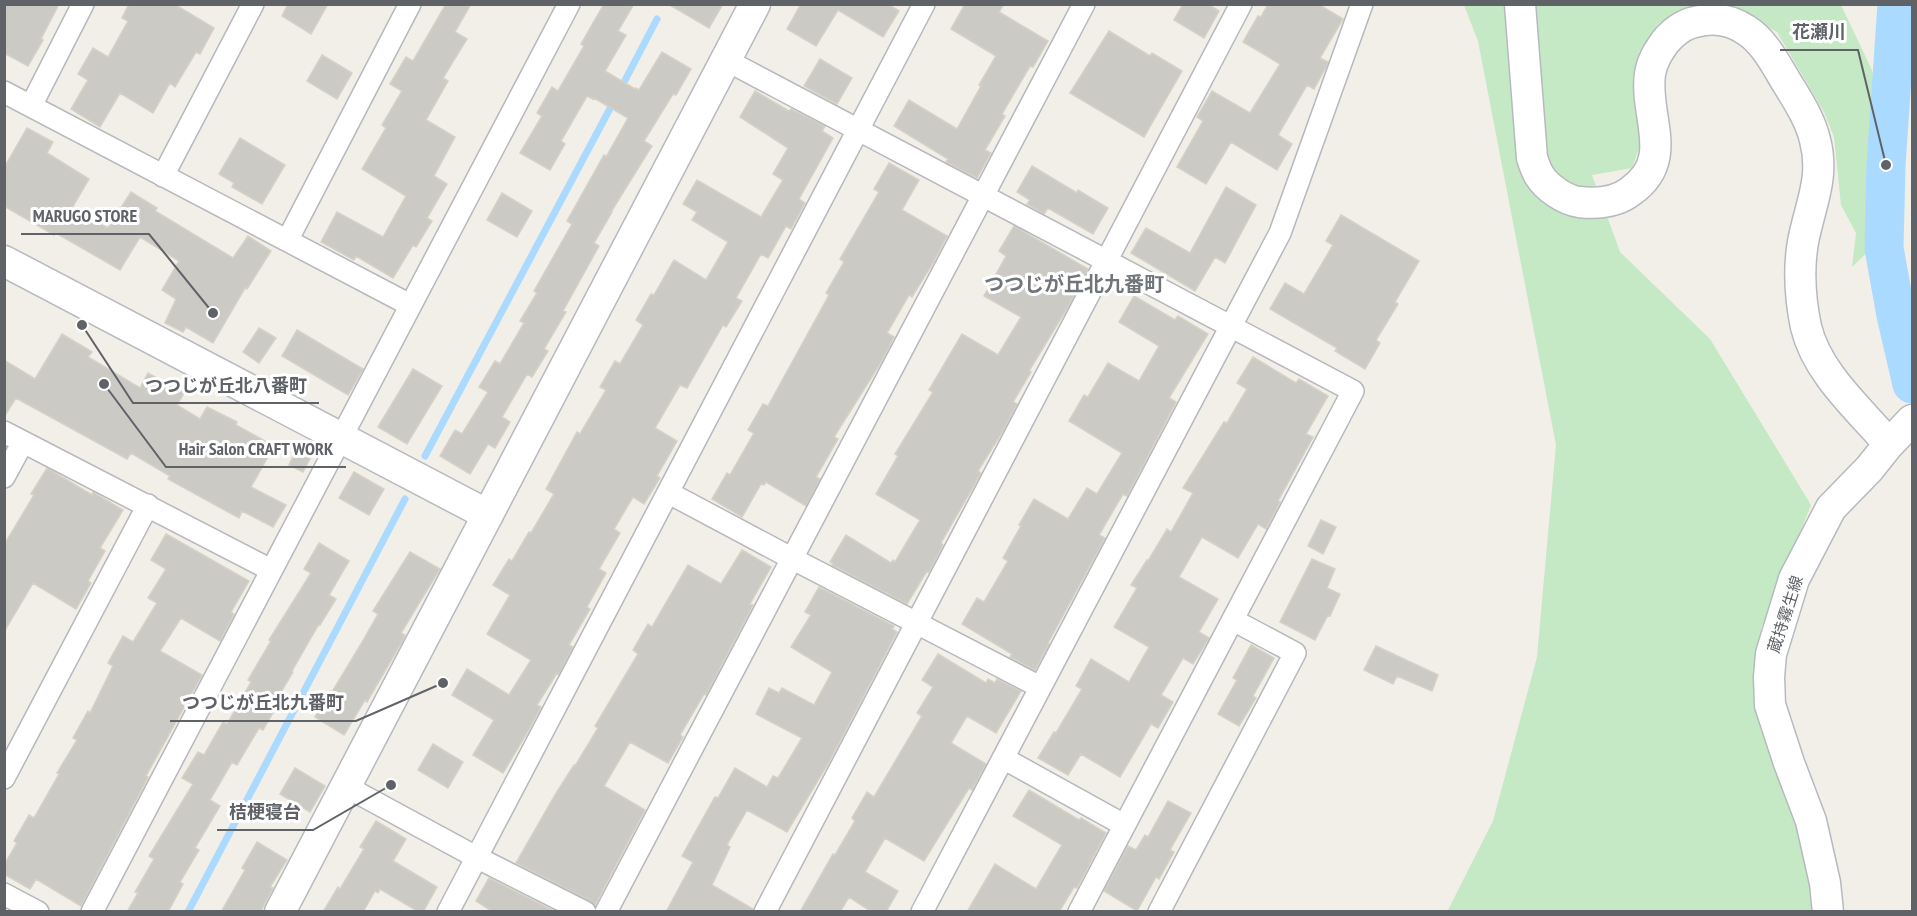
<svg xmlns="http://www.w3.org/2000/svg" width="1917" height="916" font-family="'PT Sans Narrow','Noto Sans JP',sans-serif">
	<rect width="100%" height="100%" fill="#f1efe8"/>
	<path fill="#c5e8c5" d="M1464,5H1708L1684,8L1658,24L1639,52L1634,85L1641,143L1632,168L1592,175L1620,252L1710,339L1811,505L1761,628L1763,711L1818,885L1820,911L1447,912L1493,821L1537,657L1556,445L1478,41Z
		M1714,5H1841L1871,68L1884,106L1886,142L1878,242L1852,267L1856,233L1841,205L1834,137L1824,112L1777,32L1733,8Z"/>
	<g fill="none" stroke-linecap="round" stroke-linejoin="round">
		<path stroke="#aadaff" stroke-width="7" d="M621,88L657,19
			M425,456L614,101
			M188,912L405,499"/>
		<path stroke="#aadaff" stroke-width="39" d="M1897,4L1886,165L1884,248L1896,315L1912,384"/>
	</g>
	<path fill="#cccac5" stroke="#d6d1c6" stroke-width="1.5" d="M4,4H59L41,39L43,40L28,66L4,53Z
		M129,4H174L214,28L200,54L196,52L175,87L170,83L153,113L120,93L100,127L71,109L88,80L78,74L93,48L108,57L128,21L122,18Z
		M288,4H328L311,34L282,16Z
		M446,4H471L455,32L467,39L443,78L448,81L426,120L455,137L434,176L447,184L427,218L432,221L416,247L413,245L393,278L356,256L354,260L321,242L337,212L383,237L406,196L362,169L386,128L382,125L402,91L390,84L406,57L413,61Z
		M604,4H634L618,31L626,35L605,71L635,89L636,88L639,90L662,52L691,69L676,95L673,94L644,141L652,146L611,212H612L594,243L599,246L563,311L566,312L544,349L548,351L532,377L527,374L502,417L510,422L495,448L488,444L470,474L440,456L455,430L462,434L488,392L479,387L495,361L500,364L524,323L520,321L537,293L534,291L572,224L567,221L604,155L606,157L628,118L594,98L593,99L587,96L561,141L565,144L550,170L520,153L542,116L537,113L552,87L558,91L584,46L581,44Z
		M668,4H723L709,28Z
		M801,4H888L899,11L883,37L838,10L816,46L787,29Z
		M965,4H1004L999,12L1048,41L1033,67L1030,66L1002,114L1005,116L985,150L991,153L977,178L946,162L948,159L894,126L909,100L957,129L981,86L979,85L996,56L951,29Z
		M1183,4H1208L1219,11L1204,38L1174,20Z
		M1268,4H1318L1343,19L1320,58L1328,62L1325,69L1314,89L1307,85L1278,135L1292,144L1277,170L1231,142L1206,184L1177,167L1203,121L1197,117L1212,91L1250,113L1280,64L1243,42L1258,16L1261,17Z
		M1109,31L1150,56L1152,53L1182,71L1144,137L1070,93Z
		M322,55L352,73L337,99L307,81Z
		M820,59L852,78L837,104L804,86Z
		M755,91L789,111L791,109L825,126L822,131L833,138L799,199L805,203L791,229L786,226L768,258L761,254L736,298L742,301L726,327L723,325L687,388L680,385L655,428L677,441L657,476L660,478L644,504L633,497L614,529L620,533L599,569L606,573L587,607L590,609L569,645L573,647L559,674L557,673L537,705L541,707L527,733L503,773L473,755L494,720L452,695L467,669L509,695L531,660L487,634L510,595L493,585L509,559L512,561L529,532L531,533L554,494L546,489L577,432L580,434L606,390L600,387L615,361L620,364L643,325L636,320L651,294L654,295L674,260L706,280L728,242L692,220L697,212L683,204L697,180L761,217L783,180L773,174L788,148L740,117Z
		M27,128L53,142L47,153L89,179L72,208L108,228L131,192L157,208L155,211L233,258L248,236L271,251L247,289L245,288L213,343L186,327L183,332L165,323L176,299L162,290L179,261L140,237L120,270L56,233L54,235L4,206V168Z
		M240,138L285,165L262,204L232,187L234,183L219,174Z
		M889,163L919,180L902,210L947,236L933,263L912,297L909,295L887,333L894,337L880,364L834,437L838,439L816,477L820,479L806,506L766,482L764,485L761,484L742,517L712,499L727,473L730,475L754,433L748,430L763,404L768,406L829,295L826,293L844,262L840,259L879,192L874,189Z
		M1032,166L1077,193L1078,190L1108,208L1093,234L1048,208L1044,214L1027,204L1030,200L1017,192Z
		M1226,187L1256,205L1225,263L1215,257L1195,291L1131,253L1146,228L1190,253Z
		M502,193L532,211L517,237L487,220Z
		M1341,215L1419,261L1395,302L1398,304L1376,340L1380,343L1365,369L1335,351L1337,348L1270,309L1285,283L1304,294L1333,245L1326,241Z
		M1014,226L1088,269L1068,307L1029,371L1031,372L1013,402L1017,404L1003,431L978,471L981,473L941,543L943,545L929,572L927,571L907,604L832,565L833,563L830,562L846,535L891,563L893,560L895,562L920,520L876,494L898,456L895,454L933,392L929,390L962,334L998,355L1021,317L984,296L1006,256L999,251Z
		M1134,296L1175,320L1178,316L1208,334L1169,398L1176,402L1127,496L1123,494L1099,535L1105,538L1048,643L1049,644L1035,670L1010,657L1012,654L962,624L977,598L984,602L1008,561L1003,558L1021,526L1019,525L1034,499L1068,519L1087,488L1097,494L1122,453L1069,421L1084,395L1088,397L1108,363L1139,381L1159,346L1119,322Z
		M259,328L276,338L259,363L243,352Z
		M297,330L363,369L348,395L282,356Z
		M62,334L92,352L88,357L140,388L148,373L184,393L177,405L200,419L207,407L237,422L236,425L274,446L251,487L286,505L273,527L242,511L239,518L168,479L170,476L131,453L127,459L16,398L4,417V360L35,379Z
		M1253,357L1296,383L1299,379L1328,396L1306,434L1313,437L1278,501L1280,502L1266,529L1258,524L1238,558L1202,537L1179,577L1218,599L1199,632L1209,638L1193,664L1183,658L1161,695L1173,702L1158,728L1151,724L1120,777L1081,754L1068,775L1038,758L1054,732L1056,733L1082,689L1076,686L1091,659L1129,682L1149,647L1114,627L1137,588L1131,585L1147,560L1148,561L1167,529L1171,532L1193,493L1183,488L1224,422L1227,423L1247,389L1237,383Z
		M413,369L442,386L407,444L378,427Z
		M299,444L313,453L303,472L289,465Z
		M47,468L92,495L93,492L123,510L100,548L105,551L88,581L91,583L76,609L33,583L4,632V545L34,495L31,494Z
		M354,472L384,489L369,515L339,498Z
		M1321,520L1336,527L1323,554L1308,546Z
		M166,534L249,581L231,612L234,614L220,641L181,618L160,651L202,675L146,776L148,777L81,906L36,879L30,889L4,874V865L17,843L14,841L29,815L34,818L59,774L57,773L77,740L73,738L88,711L90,713L113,666L108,663L123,636L133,642L157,603L148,598L166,569L151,560Z
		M319,543L349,561L329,595L336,599L320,625L319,624L292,671L293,672L275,702L278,704L263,730L259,728L237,765L232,762L210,800L220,806L195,848L199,850L180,882L183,884L168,912H127L138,893L135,892L154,859L149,856L193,784L182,778L198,752L204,755L223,722L227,724L251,682L248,680L271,641L269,640L311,573L304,569Z
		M742,550L771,567L750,604L753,605L706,695L704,694L680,735L683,737L668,763L630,742L604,786L645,810L595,905L591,901L516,863L555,795L574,765L575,766L598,728L595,726L638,654L633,650L648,624L652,627L688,565L721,584Z
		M410,552L440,569L401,633L405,635L403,640L367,702L365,700L344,735L315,717L330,691L332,692L361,644L378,614L373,611Z
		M1312,559L1335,569L1327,588L1340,594L1330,616L1328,615L1315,640L1280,622Z
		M819,587L894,626L892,629L897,632L828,764L787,832L747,810L727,845L730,847L712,885L753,909L752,912H666L693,862L682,856L715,797L718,798L735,768L767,787L773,776L778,778L802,738L756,714L769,688L779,693L782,688L814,705L832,672L791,647L811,615L805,612Z
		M1251,645L1274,658L1253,696L1256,698L1239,726L1218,714L1237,680L1233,678Z
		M1376,646L1438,675L1432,691L1397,676L1393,684L1364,670Z
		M938,654L986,683L988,679L995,683L997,679L1021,691L996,733L967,716L951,743L986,764L972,790L969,788L924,861L885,838L865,872L898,891L886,912H872L849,897L840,912H800L833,854L835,855L855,821L852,818L867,792L874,797L922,716L917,713L933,687L922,680Z
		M433,744L463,762L448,788L418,770Z
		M295,768L325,786L310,812L280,794Z
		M1029,790L1079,820L1081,818L1106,833L1077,888L1074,887L1059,912H967L995,864L1036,889L1062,845L1013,816Z
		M1168,801L1191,813L1170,850L1174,852L1159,879L1156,877L1137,911L1104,891L1128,846L1136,850L1145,835L1148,837Z
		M376,821L406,839L393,861L437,887L423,912H419L380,889L378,893L375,891L363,912H323L338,887L340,889L364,849L360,847Z
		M257,842L287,860L270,887L273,888L264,905L261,912H221L245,870L242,868Z
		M489,878L556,912H493L476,901Z"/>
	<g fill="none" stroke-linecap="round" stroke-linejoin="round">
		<defs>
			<path id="street" d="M726,60L1353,391L1079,912
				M4,92L410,305
				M31,106L83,4
				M163,176L253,4
				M288,239L410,4
				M4,432L271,570
				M4,477L23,442
				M669,493L793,559L1040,687
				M1003,758L1124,825
				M4,778L148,505
				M345,786L476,857L585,912
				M4,894L38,912
				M92,912L569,4
				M448,912L924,4
				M606,912L1084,4
				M765,912L1241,4
				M922,912L1280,233L1362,4
				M1159,912L1295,653L1233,620"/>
			<path id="secondary" d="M1520,4L1532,158C1534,164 1536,170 1539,175C1547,188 1565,200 1579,202C1597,204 1617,202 1631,191C1676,159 1644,117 1650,74C1652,61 1658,52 1665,42C1672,33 1684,24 1695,22C1713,17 1731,20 1746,30C1765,42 1776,65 1787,83C1798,101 1810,119 1815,140C1825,178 1810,205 1803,242C1798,271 1800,298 1806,327C1817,373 1859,409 1889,444
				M4,261L488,515
				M280,912L755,4
				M1828,912L1825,883L1811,821L1789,763L1770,705L1769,677L1771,654L1794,579L1831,508L1869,469L1889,444L1912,420"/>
		</defs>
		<use href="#street" stroke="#b5b8bc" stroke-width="24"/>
		<use href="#secondary" stroke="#b6babf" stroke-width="33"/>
		<use href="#street" stroke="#fff" stroke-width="21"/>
		<use href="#secondary" stroke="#fff" stroke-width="30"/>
	</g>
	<g text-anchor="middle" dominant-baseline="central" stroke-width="6" stroke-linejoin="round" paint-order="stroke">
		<g font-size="16" fill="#5f6368" stroke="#fff">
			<text transform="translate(1785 614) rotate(-72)">蔵持霧生線</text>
		</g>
		<g font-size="20" font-weight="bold" fill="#70757a" stroke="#fff">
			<text x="1074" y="284">つつじが丘北九番町</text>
		</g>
	</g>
	<path fill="none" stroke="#5f6368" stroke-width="2" d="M1886 165L1858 50H1780M213 313L149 234H21M82 325L133 403H319M104 384L166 467H346M443 683L356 721H170M391 785L313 830H217"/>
	<g fill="#5f6368" stroke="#fff" stroke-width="2">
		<circle cx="1886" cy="165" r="6"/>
		<circle cx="213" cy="313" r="6"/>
		<circle cx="82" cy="325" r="6"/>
		<circle cx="104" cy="384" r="6"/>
		<circle cx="443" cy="683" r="6"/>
		<circle cx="391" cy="785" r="6"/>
	</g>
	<g font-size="18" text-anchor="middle" font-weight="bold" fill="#5f6368" stroke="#fff" stroke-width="6" stroke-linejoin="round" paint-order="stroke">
		<text x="1819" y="38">花瀬川</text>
		<text x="85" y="222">MARUGO STORE</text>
		<text x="226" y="392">つつじが丘北八番町</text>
		<text x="256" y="455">Hair Salon CRAFT WORK</text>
		<text x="263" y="709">つつじが丘北九番町</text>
		<text x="265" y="818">桔梗寝台</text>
	</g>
	<rect width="1917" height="916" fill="none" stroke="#5f6368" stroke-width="12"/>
</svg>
